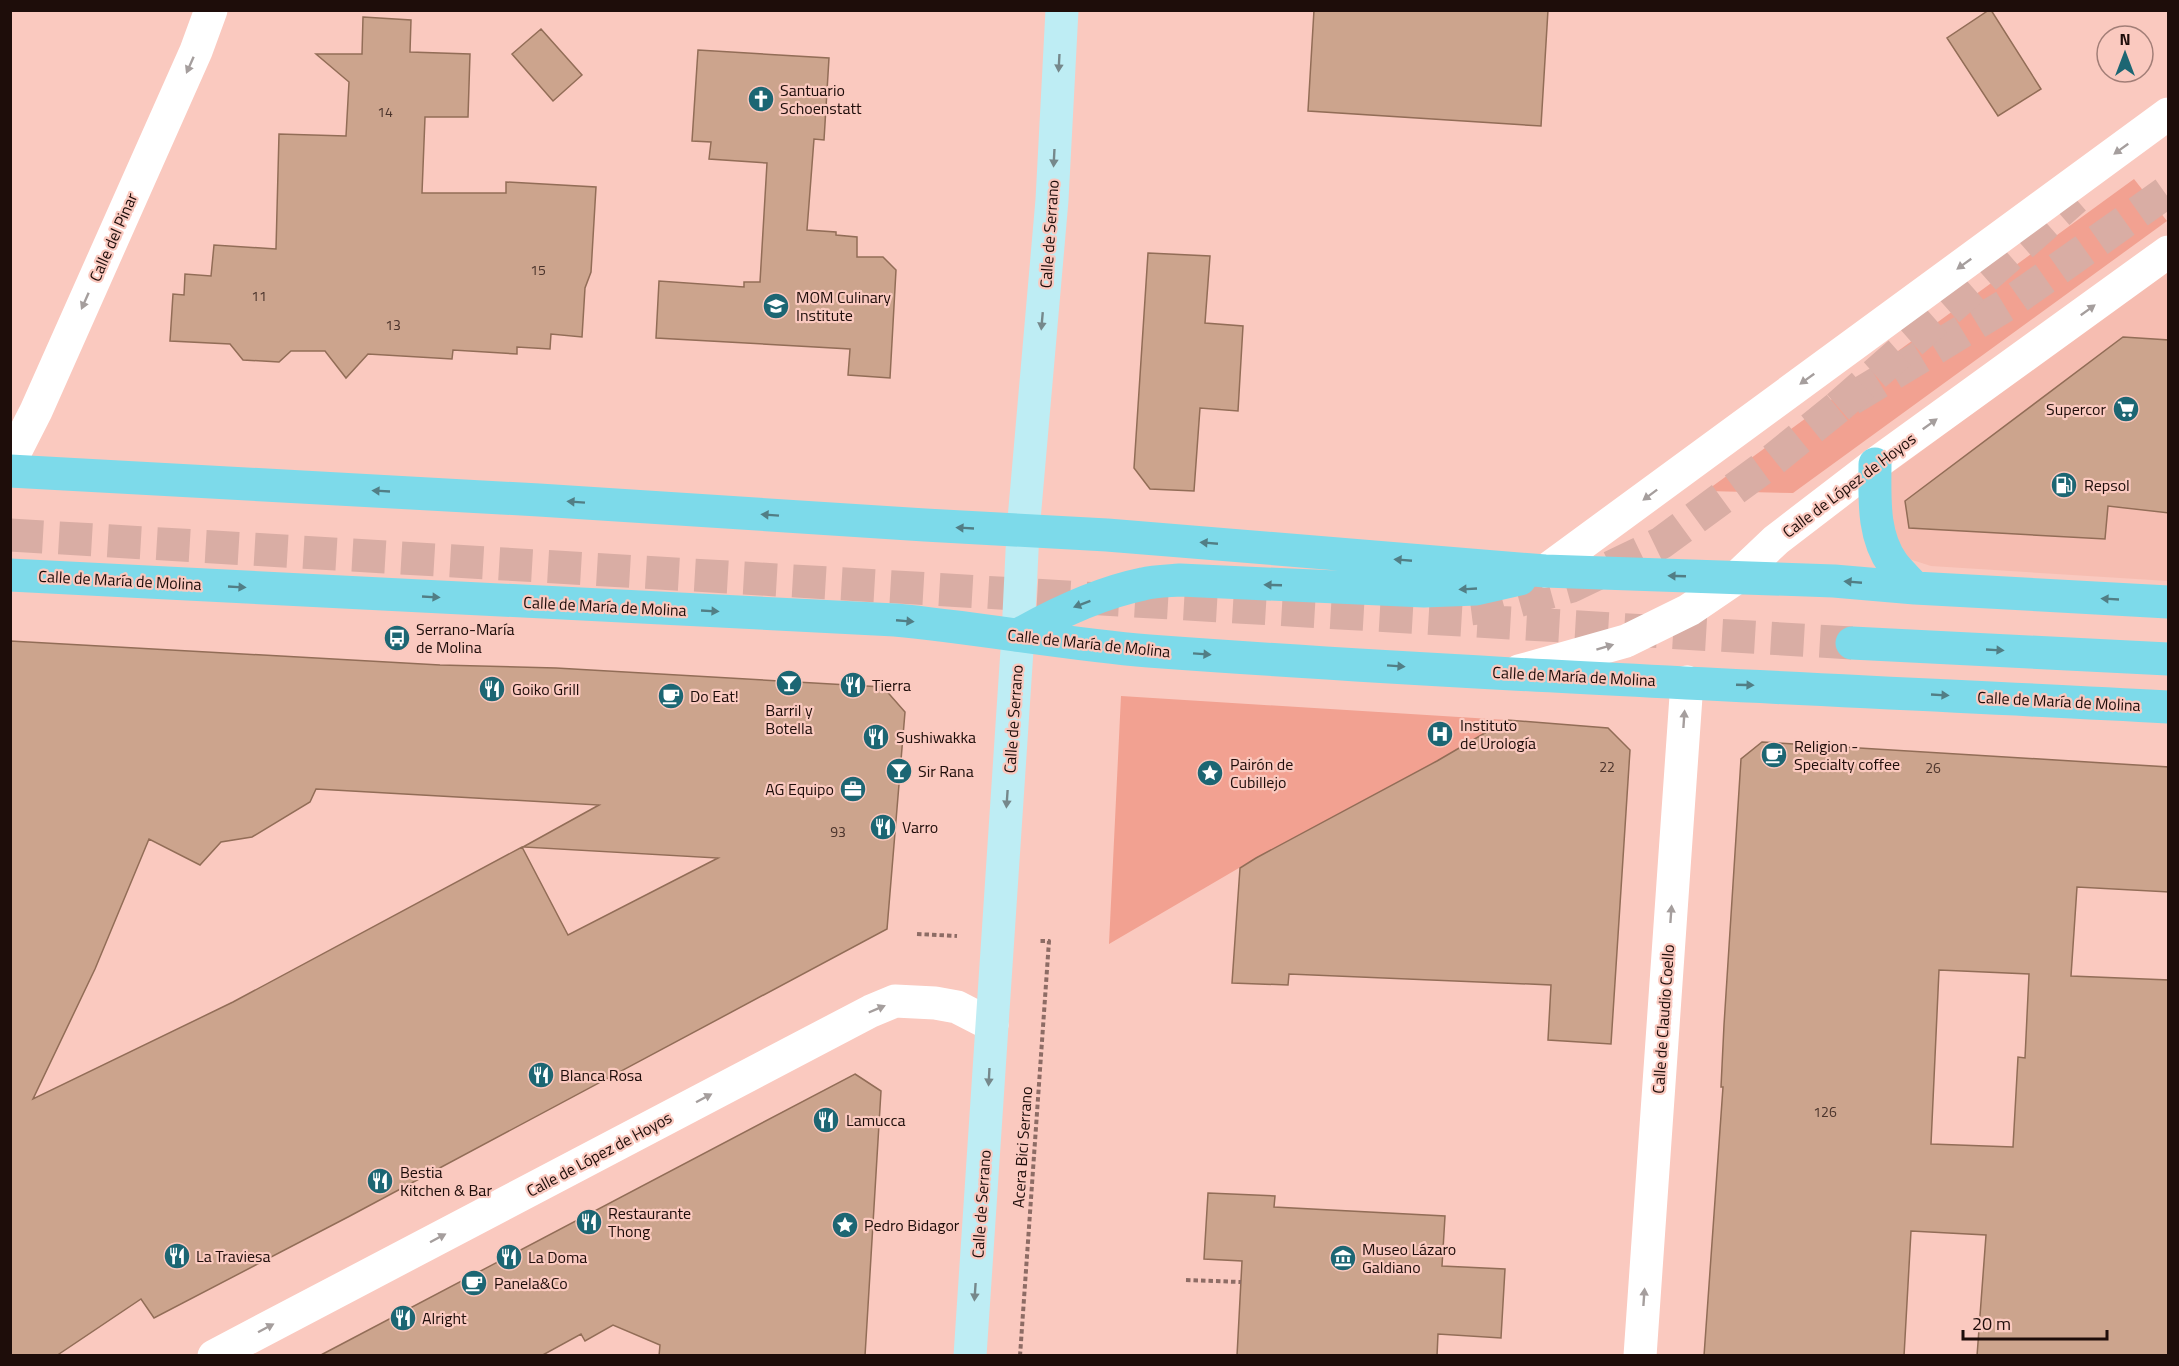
<svg xmlns="http://www.w3.org/2000/svg" width="2179" height="1366" font-family="'Titillium Web',sans-serif">
	<rect width="100%" height="100%" fill="#fac9bf"/>
	<path fill="#f6bdb1" d="M2168,270V581L1931,566L1906,558L1892,543L1886,477Z"/>
	<path fill="#f2a191" d="M2134,179L2167,221L1793,493L1706,491Z
		M1121,696L1507,720L1437,761L1256,858L1109,944Z"/>
	<path fill="#cca48d" stroke="#926d57" stroke-width="1.5" fill-rule="evenodd" d="M1314,10H1548L1541,126L1308,111Z
		M1989,10H1991L2041,89L1998,116L1947,38Z
		M363,17L411,20L410,52L470,54L468,117H425L422,193H506V182L596,187L591,272L585,288L582,337L551,334L550,349L517,347V354L453,350L452,359L368,354L346,378L325,351H291L279,362L243,360L230,344L170,341L173,294L184,295L185,274L211,276L214,245L276,249L279,134L346,136L349,82L316,54H362Z
		M541,29L582,75L553,101L512,54Z
		M698,50L829,58L824,140L814,139L807,230L836,232V235L857,237V257H883L896,270L890,378L848,375L850,349L656,338L659,281L744,287V282H760L767,163L709,159L711,142L692,141Z
		M1148,253L1210,256L1205,323L1243,326L1238,411L1200,408L1194,491L1150,489L1134,468Z
		M2123,337L2169,340V513L2108,506L2105,539L1909,528L1905,501Z
		M10,641L440,665L556,668L883,687L905,712L887,929L348,1217L154,1318L141,1299L56,1356H10ZM316,789L599,805L523,847L718,858L568,935L522,847L233,1002L33,1099L95,969L149,839L200,865L221,842L252,837L310,802Z
		M1507,720L1608,728L1630,750L1611,1044L1548,1040L1551,985L1289,974L1288,985L1232,983L1240,868L1256,858L1437,761Z
		M1762,742L2169,767V892L2077,887L2071,976L2169,980V1356H1977L1986,1235L1911,1231L1904,1356H1704L1723,1087H1721L1724,1025L1741,759ZM1939,970L2029,974L2025,1058L2018,1057L2013,1147L1931,1144Z
		M855,1074L881,1091L865,1356H659L660,1345L613,1325L585,1341L581,1334L541,1356H319Z
		M1208,1193L1275,1196L1274,1207L1445,1216L1442,1266L1505,1269L1501,1338L1438,1334L1437,1356H1237L1242,1261L1204,1259Z"/>
	<g fill="none" stroke-linecap="round" stroke-linejoin="round">
		<path stroke="#d9ada4" stroke-width="33" stroke-dasharray="33 16" stroke-linecap="butt" d="M10,535L1852,643
			M1471,609L1503,605L1572,586L1661,543L1763,468L1838,407L2011,302L2168,191"/>
		<path stroke="#d9ada4" stroke-width="33" stroke-dasharray="33 16" stroke-linecap="butt" d="M1838,407L2075,198"/>
		<path stroke="#8d6c65" stroke-width="4" stroke-dasharray="4.5 3" stroke-linecap="butt" d="M917,934L957,936
			M1186,1280L1241,1282
			M1020,1356L1049,941H1039"/>
		<path stroke="#fff" stroke-width="33" d="M10,462L36,411L196,51L211,10
			M214,1356L871,1011L895,1001L935,1003L957,1007L992,1025
			M1640,1356L1687,682"/>
		<path stroke="#fff" stroke-width="33" d="M1545,571L2168,114
			M1519,671L1626,641L1689,610L1736,578L1776,540L1875,464L2168,252"/>
		<path stroke="#beedf4" stroke-width="33" d="M970,1356L1018,635L1023,531L1052,200L1062,10"/>
		<path stroke="#7ddaea" stroke-width="33" d="M1875,464C1875,497 1872,535 1893,564C1899,572 1908,580 1915,588
			M10,471L539,500L925,525L1107,535L1545,571L1834,581L1915,588L2168,602
			M10,575L895,620C980,628 1064,644 1149,651C1489,676 1829,689 2168,707
			M1018,635C1057,613 1099,593 1143,584C1155,581 1168,581 1180,580L1424,591L1476,589L1520,579
			M1852,643L2168,659"/>
	</g>
	<defs><path id="oneway-solid" d="M-6-.8H1V-3.2L6.5 0L1 3.2V.8H-6Z" transform="scale(1.5)"/></defs>
	<g fill="#76888b">
		<use href="#oneway-solid" transform="translate(1059 63) rotate(93)"/>
		<use href="#oneway-solid" transform="translate(1054 158) rotate(93)"/>
		<use href="#oneway-solid" transform="translate(1042 321) rotate(95)"/>
		<use href="#oneway-solid" transform="translate(1007 799) rotate(94)"/>
		<use href="#oneway-solid" transform="translate(989 1077) rotate(93)"/>
		<use href="#oneway-solid" transform="translate(975 1292) rotate(94)"/>
	</g>
	<g fill="#a59e9d">
		<use href="#oneway-solid" transform="translate(190 65) rotate(114)"/>
		<use href="#oneway-solid" transform="translate(2121 149) rotate(144)"/>
		<use href="#oneway-solid" transform="translate(1964 264) rotate(144)"/>
		<use href="#oneway-solid" transform="translate(85 301) rotate(114)"/>
		<use href="#oneway-solid" transform="translate(2088 310) rotate(-36)"/>
		<use href="#oneway-solid" transform="translate(1807 379) rotate(144)"/>
		<use href="#oneway-solid" transform="translate(1930 424) rotate(-36)"/>
		<use href="#oneway-solid" transform="translate(1650 495) rotate(143)"/>
		<use href="#oneway-solid" transform="translate(1605 647) rotate(-17)"/>
		<use href="#oneway-solid" transform="translate(1684 719) rotate(-86)"/>
		<use href="#oneway-solid" transform="translate(1671 914) rotate(-86)"/>
		<use href="#oneway-solid" transform="translate(877 1009) rotate(-23)"/>
		<use href="#oneway-solid" transform="translate(704 1098) rotate(-28)"/>
		<use href="#oneway-solid" transform="translate(438 1238) rotate(-28)"/>
		<use href="#oneway-solid" transform="translate(1644 1297) rotate(-86)"/>
		<use href="#oneway-solid" transform="translate(266 1328) rotate(-28)"/>
	</g>
	<g fill="#527e85">
		<use href="#oneway-solid" transform="translate(381 491) rotate(-177)"/>
		<use href="#oneway-solid" transform="translate(576 502) rotate(-176)"/>
		<use href="#oneway-solid" transform="translate(770 515) rotate(-176)"/>
		<use href="#oneway-solid" transform="translate(965 528) rotate(-177)"/>
		<use href="#oneway-solid" transform="translate(1209 543) rotate(-175)"/>
		<use href="#oneway-solid" transform="translate(1403 560) rotate(-175)"/>
		<use href="#oneway-solid" transform="translate(1677 576) rotate(-178)"/>
		<use href="#oneway-solid" transform="translate(1853 582) rotate(-175)"/>
		<use href="#oneway-solid" transform="translate(1273 585) rotate(-178)"/>
		<use href="#oneway-solid" transform="translate(237 587) rotate(3)"/>
		<use href="#oneway-solid" transform="translate(1468 589) rotate(177)"/>
		<use href="#oneway-solid" transform="translate(431 597) rotate(3)"/>
		<use href="#oneway-solid" transform="translate(2110 599) rotate(-177)"/>
		<use href="#oneway-solid" transform="translate(1082 604) rotate(159)"/>
		<use href="#oneway-solid" transform="translate(710 611) rotate(3)"/>
		<use href="#oneway-solid" transform="translate(905 621) rotate(5)"/>
		<use href="#oneway-solid" transform="translate(1995 650) rotate(3)"/>
		<use href="#oneway-solid" transform="translate(1202 654) rotate(4)"/>
		<use href="#oneway-solid" transform="translate(1396 666) rotate(4)"/>
		<use href="#oneway-solid" transform="translate(1745 685) rotate(2)"/>
		<use href="#oneway-solid" transform="translate(1940 695) rotate(3)"/>
	</g>
	<defs>
		<symbol id="church-disc" viewBox="-11 -11 22 22"><circle r="9.5" fill="#1c6673" stroke="#fac9bf"/><path d="M-1.2-6h2.4v3.5h3.3v2.4h-3.3V6h-2.4V-.1h-3.3v-2.4h3.3Z" fill="#fff"/></symbol>
		<symbol id="university-disc" viewBox="-11 -11 22 22"><circle r="9.5" fill="#1c6673" stroke="#fac9bf"/><path d="M0-5L7-2L0 1L-7-2ZM-4 1L0 2.5L4 1V4Q0 6-4 4Z" fill="#fff"/></symbol>
		<symbol id="supermarket-disc" viewBox="-11 -11 22 22"><circle r="9.5" fill="#1c6673" stroke="#fac9bf"/><path d="M-6-5.5h2.5l.6 2H6L4.5 2H-2.5L-4.4-4H-6ZM-1.5 3.2a1.3 1.3 0 1 0 .1 0ZM3 3.2a1.3 1.3 0 1 0 .1 0Z" fill="#fff"/></symbol>
		<symbol id="fuel-disc" viewBox="-11 -11 22 22"><circle r="9.5" fill="#1c6673" stroke="#fac9bf"/><path d="M-5.5-6h7V0h2V4h1.3V-2.5L3-4.5l.8-.8L6-3V5H2.5V1h-1V6h-7ZM-4.2-4.7v3.2H.2V-4.7Z" fill="#fff"/></symbol>
		<symbol id="bus-disc" viewBox="-11 -11 22 22"><circle r="9.5" fill="#1c6673" stroke="#fac9bf"/><path d="M-5-6H5V4H4V6H2V4H-2V6H-4V4H-5ZM-3.5-4V0h7V-4ZM-3.5 1.2v1.5H-2V1.2ZM2 1.2v1.5H3.5V1.2Z" fill="#fff"/></symbol>
		<symbol id="bar-disc" viewBox="-11 -11 22 22"><circle r="9.5" fill="#1c6673" stroke="#fac9bf"/><path d="M-6-5H6L.8 .8V4.5H3.5V6h-7V4.5H-.8V.8Z" fill="#fff"/></symbol>
		<symbol id="restaurant-disc" viewBox="-11 -11 22 22"><circle r="9.5" fill="#1c6673" stroke="#fac9bf"/><path d="M-5-6h1v4h1v-4h1v4h1v-4h1v5L-1.5 .5V6h-2V.5L-5-1ZM5-6V6H3V1.5H1.5Q1.5-4 5-6Z" fill="#fff"/></symbol>
		<symbol id="cafe-disc" viewBox="-11 -11 22 22"><circle r="9.5" fill="#1c6673" stroke="#fac9bf"/><path d="M-5.5-4.5H6V0H3Q3 3.5 0 3.5H-2.5Q-5.5 3.5-5.5 0ZM3-3.2v2h1.7v-2ZM-6 4.5H4V6H-6Z" fill="#fff"/></symbol>
		<symbol id="hospital-disc" viewBox="-11 -11 22 22"><circle r="9.5" fill="#1c6673" stroke="#fac9bf"/><path d="M-5-5h3v3.5h4V-5h3V5h-3V1.5h-4V5h-3Z" fill="#fff"/></symbol>
		<symbol id="sight-disc" viewBox="-11 -11 22 22"><circle r="9.5" fill="#1c6673" stroke="#fac9bf"/><path d="M0-6L1.8-2.2L6-1.7L2.9 1.2L3.7 5.4L0 3.3L-3.7 5.4L-2.9 1.2L-6-1.7L-1.8-2.2Z" fill="#fff"/></symbol>
		<symbol id="office-disc" viewBox="-11 -11 22 22"><circle r="9.5" fill="#1c6673" stroke="#fac9bf"/><path d="M-6-3h4V-5.5h4V-3h4V5H-6ZM-1-4.5V-3h2v-1.5ZM-6 0V1H6V0Z" fill="#fff"/></symbol>
		<symbol id="museum-disc" viewBox="-11 -11 22 22"><circle r="9.5" fill="#1c6673" stroke="#fac9bf"/><path d="M0-6L6-3V-2H-6V-3ZM-5-1h2V3h-2ZM-1-1h2V3h-2ZM3-1h2V3H3ZM-6 4H6V6H-6Z" fill="#fff"/></symbol>
	</defs>
	<g fill-rule="evenodd">
		<use href="#church-disc" x="746" y="84" width="30" height="30"/>
		<use href="#university-disc" x="761" y="291" width="30" height="30"/>
		<use href="#supermarket-disc" x="2111" y="394" width="30" height="30"/>
		<use href="#fuel-disc" x="2049" y="470" width="30" height="30"/>
		<use href="#bus-disc" x="382" y="623" width="30" height="30"/>
		<use href="#bar-disc" x="774" y="668" width="30" height="30"/>
		<use href="#restaurant-disc" x="838" y="670" width="30" height="30"/>
		<use href="#restaurant-disc" x="477" y="674" width="30" height="30"/>
		<use href="#cafe-disc" x="656" y="681" width="30" height="30"/>
		<use href="#hospital-disc" x="1425" y="719" width="30" height="30"/>
		<use href="#restaurant-disc" x="861" y="722" width="30" height="30"/>
		<use href="#cafe-disc" x="1759" y="740" width="30" height="30"/>
		<use href="#bar-disc" x="884" y="756" width="30" height="30"/>
		<use href="#sight-disc" x="1195" y="758" width="30" height="30"/>
		<use href="#office-disc" x="838" y="774" width="30" height="30"/>
		<use href="#restaurant-disc" x="868" y="812" width="30" height="30"/>
		<use href="#restaurant-disc" x="526" y="1060" width="30" height="30"/>
		<use href="#restaurant-disc" x="811" y="1105" width="30" height="30"/>
		<use href="#restaurant-disc" x="365" y="1166" width="30" height="30"/>
		<use href="#restaurant-disc" x="574" y="1207" width="30" height="30"/>
		<use href="#sight-disc" x="830" y="1210" width="30" height="30"/>
		<use href="#restaurant-disc" x="162" y="1241" width="30" height="30"/>
		<use href="#restaurant-disc" x="494" y="1242" width="30" height="30"/>
		<use href="#museum-disc" x="1328" y="1243" width="30" height="30"/>
		<use href="#cafe-disc" x="459" y="1268" width="30" height="30"/>
		<use href="#restaurant-disc" x="388" y="1303" width="30" height="30"/>
	</g>
	<g text-anchor="middle" dominant-baseline="central" stroke-width="4.5" stroke-linejoin="round" paint-order="stroke">
		<g font-size="14" fill="#4a332b">
			<text x="385" y="111">14</text>
			<text x="538" y="269">15</text>
			<text x="259" y="295">11</text>
			<text x="393" y="324">13</text>
			<text x="1607" y="766">22</text>
			<text x="1933" y="767">26</text>
			<text x="838" y="831">93</text>
			<text x="1825" y="1111">126</text>
		</g>
		<g font-size="16" fill="#1e0d0a" stroke="#fac9bf" text-anchor="start">
			<text x="780" y="90">Santuario<tspan x="780" dy="18">Schoenstatt</tspan></text>
			<text x="796" y="297">MOM Culinary<tspan x="796" dy="18">Institute</tspan></text>
			<text x="2106" y="409" text-anchor="end">Supercor</text>
			<text x="2084" y="485">Repsol</text>
			<text x="416" y="629">Serrano-María<tspan x="416" dy="18">de Molina</tspan></text>
			<text x="872" y="685">Tierra</text>
			<text x="512" y="689">Goiko Grill</text>
			<text x="690" y="696">Do Eat!</text>
			<text x="789" y="710" text-anchor="middle">Barril y<tspan x="789" dy="18">Botella</tspan></text>
			<text x="1460" y="725">Instituto<tspan x="1460" dy="18">de Urología</tspan></text>
			<text x="896" y="737">Sushiwakka</text>
			<text x="1794" y="746">Religion -<tspan x="1794" dy="18">Specialty coffee</tspan></text>
			<text x="1230" y="764">Pairón de<tspan x="1230" dy="18">Cubillejo</tspan></text>
			<text x="918" y="771">Sir Rana</text>
			<text x="834" y="789" text-anchor="end">AG Equipo</text>
			<text x="902" y="827">Varro</text>
			<text x="560" y="1075">Blanca Rosa</text>
			<text x="846" y="1120">Lamucca</text>
			<text x="400" y="1172">Bestia<tspan x="400" dy="18">Kitchen &amp; Bar</tspan></text>
			<text x="608" y="1213">Restaurante<tspan x="608" dy="18">Thong</tspan></text>
			<text x="864" y="1225">Pedro Bidagor</text>
			<text x="1362" y="1249">Museo Lázaro<tspan x="1362" dy="18">Galdiano</tspan></text>
			<text x="196" y="1256">La Traviesa</text>
			<text x="528" y="1257">La Doma</text>
			<text x="494" y="1283">Panela&amp;Co</text>
			<text x="422" y="1318">Alright</text>
		</g>
		<g font-size="16" fill="#1e0d0a" stroke="#fac9bf">
			<text transform="translate(1049 234) rotate(-86)">Calle de Serrano</text>
			<text transform="translate(113 237) rotate(-66)">Calle del Pinar</text>
			<text transform="translate(1849 485) rotate(-37)">Calle de López de Hoyos</text>
			<text transform="translate(120 580) rotate(3)">Calle de María de Molina</text>
			<text transform="translate(605 606) rotate(3)">Calle de María de Molina</text>
			<text transform="translate(1089 643) rotate(6)">Calle de María de Molina</text>
			<text transform="translate(1574 676) rotate(3)">Calle de María de Molina</text>
			<text transform="translate(2059 701) rotate(3)">Calle de María de Molina</text>
			<text transform="translate(1013 719) rotate(-86)">Calle de Serrano</text>
			<text transform="translate(1663 1019) rotate(-86)">Calle de Claudio Coello</text>
			<text transform="translate(1022 1147) rotate(-86)">Acera Bici Serrano</text>
			<text transform="translate(599 1154) rotate(-28)">Calle de López de Hoyos</text>
			<text transform="translate(981 1204) rotate(-86)">Calle de Serrano</text>
		</g>
	</g>
	<rect width="2179" height="1366" fill="none" stroke="#1e0d0a" stroke-width="24"/>
	<g transform="translate(2125 54)"><circle r="28" fill="#fac9bf" stroke="#a27e77" stroke-width="1.5"/>
	<path d="M0-4.5L10 22L0 15L-10 22Z" fill="#1c6673"/>
	<text y="-9" font-size="16" font-weight="bold" text-anchor="middle" fill="#1e0d0a">N</text>
	</g>
	<path d="M1963 1330v9h144v-9" fill="none" stroke="#1e0d0a" stroke-width="3"/>
	<text x="1972" y="1330" font-size="18" fill="#1e0d0a" stroke="#fac9bf" stroke-width="4.5" paint-order="stroke">20 m</text>
</svg>
